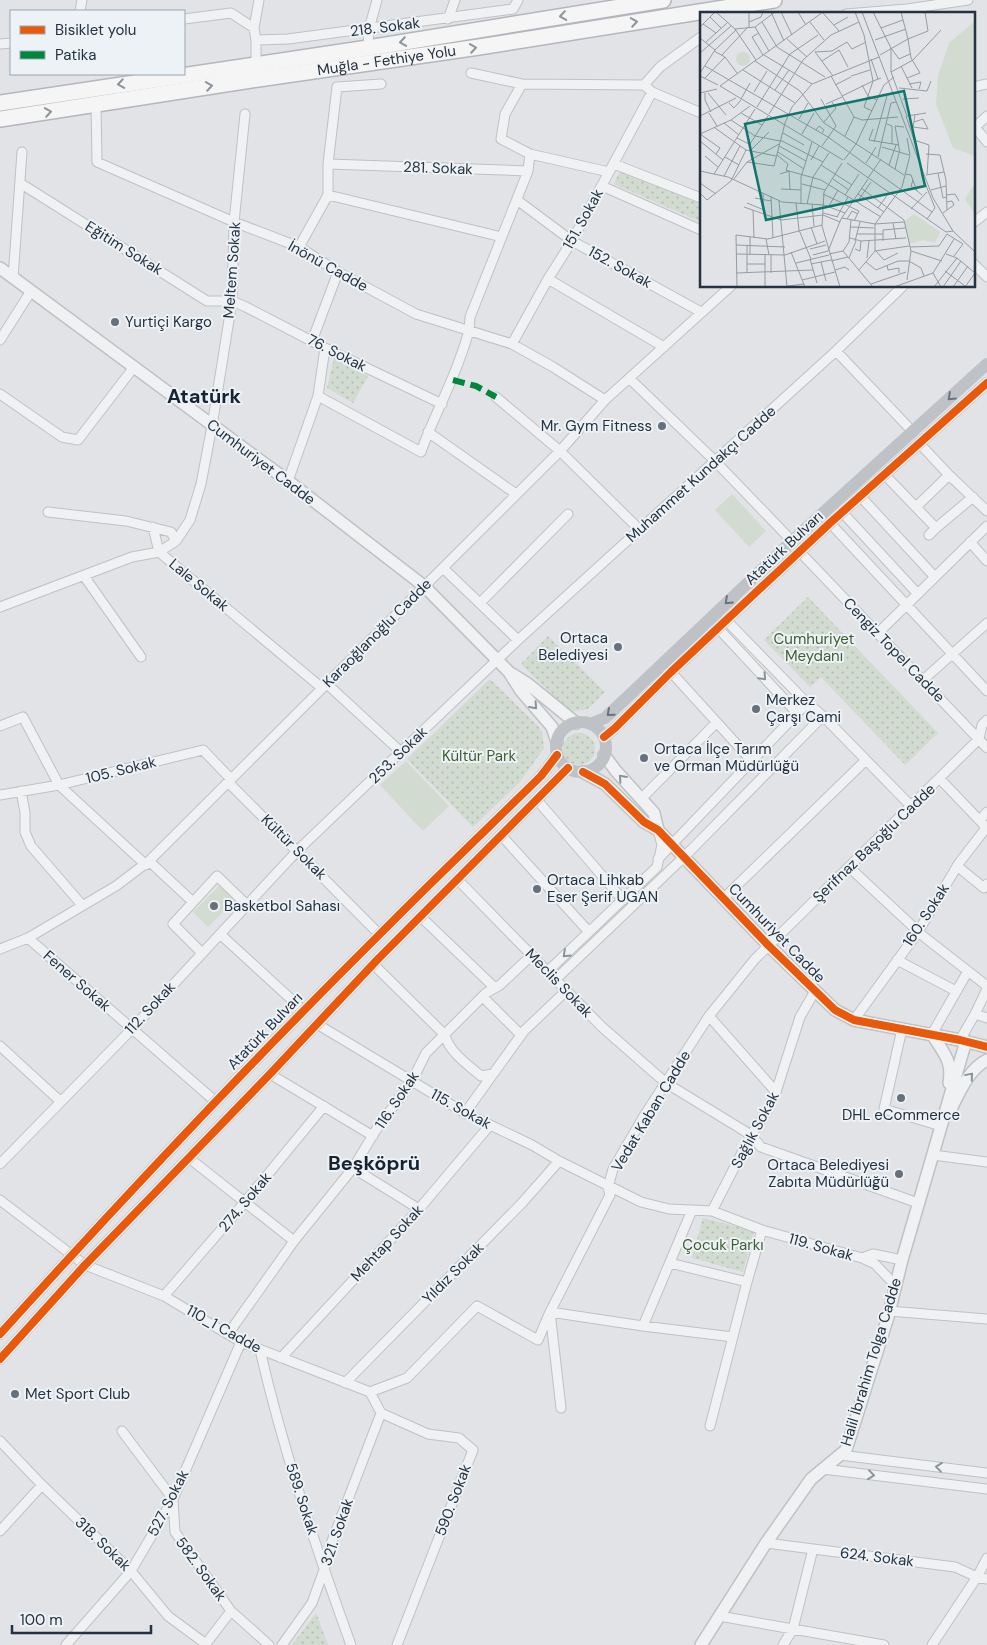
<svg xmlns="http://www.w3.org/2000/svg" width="987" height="1645" font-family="'DM Sans',sans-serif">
	<defs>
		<pattern id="grass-dots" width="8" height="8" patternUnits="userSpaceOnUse" patternTransform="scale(1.25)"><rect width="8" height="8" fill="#d2dbd0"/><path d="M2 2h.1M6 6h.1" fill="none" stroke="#b4bcb4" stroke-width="1.8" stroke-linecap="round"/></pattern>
	</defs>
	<rect width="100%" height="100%" fill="#e1e3e6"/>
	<path fill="url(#grass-dots)" d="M621,169L701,204V222L614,184Z
		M334,358L368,376L353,403L327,388Z
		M808,597L938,733L905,765L821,677L810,687L764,640Z
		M548,636L605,692L588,709L570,712L521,664Z
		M490,679L538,726L542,732L544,748L520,782L473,827L407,759Z
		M563 749a16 16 0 1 1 32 0a16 16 0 1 1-32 0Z
		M703,1218L754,1231L743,1272L692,1258Z
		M316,1613L328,1645H292Z"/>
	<path fill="#d2dbd0" d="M732,494L766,531L749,547L715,510Z
		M406,761L449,806L423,831L380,785Z
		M220,885L235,900L208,927L193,912Z"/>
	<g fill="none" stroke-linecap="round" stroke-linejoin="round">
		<defs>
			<path id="minor" d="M80,11L82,0
				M846,14L907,9L968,0
				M184,19L231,13L254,28
				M448,19L455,0
				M256,40L288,39L513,9L518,0
				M0,44L11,43
				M368,48L369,29L377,0
				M256,63V40L254,28L259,0
				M471,73L522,84L644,85L652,92L701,113
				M381,84L337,87L328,164L528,171L530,154L609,172
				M522,84L505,114L501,139L530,154
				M644,85L660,67L701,37
				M973,87L987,84
				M96,104L97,162L234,222L299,247L338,272L416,314L512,344L553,367L605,400
				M975,127L987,142
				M973,129L987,116
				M614,164L701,198
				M20,183L207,301H232L246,307L325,348L442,404
				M602,186L701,230
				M328,195V164
				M517,200L572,241L701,312
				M973,223L987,212
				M299,247L328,195L502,237
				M973,263L987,277
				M13,278L22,152
				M548,279L664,347
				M0,340L31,291
				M312,341L338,272
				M512,344L548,279L572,241L652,92
				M836,351L913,432
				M629,378L715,461L792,541
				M0,394L62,437L78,440L134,367
				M318,396L421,452C432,420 449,390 460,358C465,344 470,332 470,317L528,171
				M496,397L560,451L639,529
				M428,432L516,494
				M919,443L949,475L987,511
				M884,474L936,528L973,497
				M288,481L318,396L325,348
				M860,496L934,576
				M916,507L949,475
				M48,512L126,521L171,532L176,541
				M842,512L917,593
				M830,523L987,691
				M153,527L159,552L176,541L190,520L201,484L212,426L232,301L234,222L245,114
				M929,535L936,528
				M970,542L987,561
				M800,552L987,748
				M443,568L518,640
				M84,576L141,657
				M480,603L568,514
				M0,607L132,557L159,552L322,688
				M726,620L807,703L823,716L911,806
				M718,628L797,713
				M877,634L987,526
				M671,672L751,760
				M923,680L987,623
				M327,684L401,752
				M0,726L23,717L59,785L146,865
				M940,779L983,824
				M228,782L379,934
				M21,791L25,813V832L31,846L82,905
				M0,795L59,785L203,750L231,779
				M641,799L716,723
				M537,800L623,900
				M501,835L589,932
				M658,859L807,703
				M149,861L193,902
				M957,866L984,888L987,884
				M849,867L923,936L987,986
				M457,879L602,1027L666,1083L751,1135L761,1147L918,1203
				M724,898L866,760
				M420,916L495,988
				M220,934L304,1011
				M28,938L216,1102
				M0,949L28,938L116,886L149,861L560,451L605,400L731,286
				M202,953L173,924L217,876L247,905
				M897,960L956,991
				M373,964L445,1035C449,1052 467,1064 481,1076L493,1074
				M548,971L657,867L662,845L658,830
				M556,979L684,857L823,716
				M483,997L521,1035
				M975,1014L987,1018
				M709,1016L776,1092
				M854,1020L918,932L959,863L986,828L980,820L987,812
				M317,1024L465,1113L532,1145L559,1161L641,1202L669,1209L712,1211L762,1230L862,1258L875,1264L895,1285
				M902,1029L884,1109L941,1126
				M932,1034L968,971
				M960,1040L975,1014L987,989
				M0,1046L60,1101
				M270,1074L373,1136
				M465,1113L524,1031L567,990
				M933,1155L987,1162
				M189,1158L294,1241
				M0,1164L132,1029L298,850L518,640L836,351L903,286
				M353,1168L419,1209
				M0,1200L85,1265L164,1296L241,1342L370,1392L381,1413
				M712,1211L751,1135L767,1111L776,1092L800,1017L815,991
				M862,1258L873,1254L902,1260
				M670,1263L747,1282
				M164,1296L245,1202L324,1106
				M889,1311L987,1319
				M643,1326L692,1210
				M228,1334L294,1241L353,1168L376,1130L412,1081L426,1053L486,993L500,985L532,955
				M260,1350C283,1450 316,1548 351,1645
				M281,1358L419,1209L490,1125
				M345,1383L522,1203L559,1161
				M370,1392L407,1378L477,1306L538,1340L550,1312L643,1326L733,1337
				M561,1408L550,1312L610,1195L608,1187L613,1169L644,1116L709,1016L755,959L979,739L982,725L987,720
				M381,1413L428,1434L459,1438L473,1450L397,1645
				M710,1426L747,1282L762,1230
				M122,1431L173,1499L175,1532L231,1611L269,1645
				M0,1441L42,1485L131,1571L168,1616L206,1644
				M840,1455L987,1473
				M823,1469L987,1489
				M0,1531L42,1485
				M766,1543L955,1567L977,1577L987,1579
				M719,1616L884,1645
				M66,1645L131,1571L173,1499L241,1342
				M205,1645L231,1611
				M282,1645L312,1603L324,1570L332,1541L381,1413
				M783,1645L793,1629L813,1549
				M932,1645L977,1577L987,1558"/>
			<path id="tertiary" d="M0,268L288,481L424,586L509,672L521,691L552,727L557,742
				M512,674L528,684L576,723
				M604,755L616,771L654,813L658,830
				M583,772L605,784L644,822L658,830L768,945L835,1010L854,1020L960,1040L987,1047
				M932,1034C943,1053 953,1060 949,1083
				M952,1107C960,1091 969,1069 987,1060
				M701,1645L766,1543L811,1479L846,1450L888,1317L902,1260L966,1041"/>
			<g id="trunk">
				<path d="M0,103L368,48L663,0"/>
				<path id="s1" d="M0,119L251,80L479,47L774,0"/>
			</g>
		</defs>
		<use href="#minor" stroke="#bfc1c4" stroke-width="11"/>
		<use href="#tertiary" stroke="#bfc1c4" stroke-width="14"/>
		<use href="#trunk" stroke="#b3b6bb" stroke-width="18"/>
		<use href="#minor" stroke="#f0f1f3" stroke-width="9"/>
		<use href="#tertiary" stroke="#f0f1f3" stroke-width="11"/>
		<path stroke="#bec2c6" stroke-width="12" d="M556 747a25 25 0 1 1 50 0a25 25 0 1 1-50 0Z
			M590,724L605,718L620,704L792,541L987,364
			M604,737L615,728L671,672L830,523L987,383
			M0,1334C123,1198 249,1064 379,935C432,881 487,829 541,776L557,755
			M0,1359L85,1265L270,1074L378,959L568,768"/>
		<use href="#trunk" stroke="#f5f5f6" stroke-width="15"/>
		<path stroke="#00873e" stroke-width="6" stroke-dasharray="12 6" stroke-linecap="butt" d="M453,380L476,386L496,397"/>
		<defs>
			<path id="cycleway" d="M604,737L615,728L671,672L830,523L987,383
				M583,772L605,784L644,822L658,830L768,945L835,1010L854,1020L960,1040L987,1047
				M0,1334C123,1198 249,1064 379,935C432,881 487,829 541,776L557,755
				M0,1359L85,1265L270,1074L378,959L568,768"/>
		</defs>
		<use href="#cycleway" stroke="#edf2f6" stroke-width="11"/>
		<use href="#cycleway" stroke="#e8590c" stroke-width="8"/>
	</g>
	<defs><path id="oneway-chevron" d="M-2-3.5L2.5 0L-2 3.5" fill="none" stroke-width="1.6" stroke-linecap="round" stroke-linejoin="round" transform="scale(1.25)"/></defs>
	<g stroke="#8d949c">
		<use href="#oneway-chevron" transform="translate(563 16) rotate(171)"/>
		<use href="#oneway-chevron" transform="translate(634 22) rotate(-9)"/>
		<use href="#oneway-chevron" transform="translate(403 42) rotate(171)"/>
		<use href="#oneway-chevron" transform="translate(473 48) rotate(-9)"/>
		<use href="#oneway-chevron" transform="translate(121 84) rotate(171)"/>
		<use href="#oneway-chevron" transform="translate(209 86) rotate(-9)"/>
		<use href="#oneway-chevron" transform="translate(48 112) rotate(-9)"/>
	</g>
	<g stroke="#6a737d">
		<use href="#oneway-chevron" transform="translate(951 397) rotate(137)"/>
		<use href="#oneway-chevron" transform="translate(728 601) rotate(137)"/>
		<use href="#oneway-chevron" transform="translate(610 713) rotate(139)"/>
	</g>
	<g stroke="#8a929a">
		<use href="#oneway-chevron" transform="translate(763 677) rotate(47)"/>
		<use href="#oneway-chevron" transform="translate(534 706) rotate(48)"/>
		<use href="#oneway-chevron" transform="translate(622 778) rotate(-132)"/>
		<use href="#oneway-chevron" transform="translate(566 954) rotate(137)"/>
		<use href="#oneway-chevron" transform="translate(970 1076) rotate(-50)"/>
		<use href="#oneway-chevron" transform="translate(939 1467) rotate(-173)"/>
		<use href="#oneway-chevron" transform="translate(871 1475) rotate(7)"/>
	</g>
	<g fill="#67707b" stroke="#edf2f6" stroke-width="2">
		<circle cx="115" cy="322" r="5"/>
		<circle cx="662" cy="426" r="5"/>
		<circle cx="618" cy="647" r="5"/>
		<circle cx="756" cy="709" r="5"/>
		<circle cx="644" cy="758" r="5"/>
		<circle cx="537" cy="889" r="5"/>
		<circle cx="214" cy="906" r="5"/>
		<circle cx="901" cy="1098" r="5"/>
		<circle cx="899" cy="1174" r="5"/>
		<circle cx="15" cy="1394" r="5"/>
	</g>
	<g text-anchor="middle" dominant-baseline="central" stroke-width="4" stroke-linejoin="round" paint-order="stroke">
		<g font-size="15" fill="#253241" stroke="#edf2f6">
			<text transform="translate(385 27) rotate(-7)">218. Sokak</text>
			<text stroke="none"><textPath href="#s1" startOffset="391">Muğla - Fethiye Yolu</textPath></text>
			<text transform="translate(438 168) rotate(2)">281. Sokak</text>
			<text transform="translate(583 219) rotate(-61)">151. Sokak</text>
			<text transform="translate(124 248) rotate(32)">Eğitim Sokak</text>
			<text transform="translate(328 266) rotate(29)">İnönü Cadde</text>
			<text transform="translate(620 267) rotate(29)">152. Sokak</text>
			<text transform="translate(232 270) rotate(-86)">Meltem Sokak</text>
			<text transform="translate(337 353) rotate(27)">76. Sokak</text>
			<text transform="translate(261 462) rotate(37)">Cumhuriyet Cadde</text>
			<text transform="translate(701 474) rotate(-42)">Muhammet Kundakçı Cadde</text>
			<text transform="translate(784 548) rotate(-43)">Atatürk Bulvarı</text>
			<text transform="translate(199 585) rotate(40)">Lale Sokak</text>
			<text transform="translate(377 633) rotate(-45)">Karaoğlanoğlu Cadde</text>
			<text transform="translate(894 650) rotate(46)">Cengiz Topel Cadde</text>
			<text transform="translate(398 755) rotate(-44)">253. Sokak</text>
			<text transform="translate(121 770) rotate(-14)">105. Sokak</text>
			<text transform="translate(874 843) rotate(-44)">Şerifnaz Başoğlu Cadde</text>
			<text transform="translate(294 847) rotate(45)">Kültür Sokak</text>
			<text transform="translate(926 915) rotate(-57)">160. Sokak</text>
			<text transform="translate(777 933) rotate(46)">Cumhuriyet Cadde</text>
			<text transform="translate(77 981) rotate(41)">Fener Sokak</text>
			<text transform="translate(559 983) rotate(46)">Meclis Sokak</text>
			<text transform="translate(150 1008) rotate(-47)">112. Sokak</text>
			<text transform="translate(265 1031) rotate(-46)">Atatürk Bulvarı</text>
			<text transform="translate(397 1100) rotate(-56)">116. Sokak</text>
			<text transform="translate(461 1109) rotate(29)">115. Sokak</text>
			<text transform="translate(651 1111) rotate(-59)">Vedat Kaban Cadde</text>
			<text transform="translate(755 1130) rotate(-62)">Sağlık Sokak</text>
			<text transform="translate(245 1202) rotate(-50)">274. Sokak</text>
			<text transform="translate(387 1243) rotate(-47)">Mehtap Sokak</text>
			<text transform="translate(821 1247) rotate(16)">119. Sokak</text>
			<text transform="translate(453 1273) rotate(-45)">Yıldız Sokak</text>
			<text transform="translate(224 1329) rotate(29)">110_1 Cadde</text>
			<text transform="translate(871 1362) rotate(-73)">Halil İbrahim Tolga Cadde</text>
			<text transform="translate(302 1499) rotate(72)">589. Sokak</text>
			<text transform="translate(453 1500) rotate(-69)">590. Sokak</text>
			<text transform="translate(168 1503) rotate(-63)">527. Sokak</text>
			<text transform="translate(337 1532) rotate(-71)">321. Sokak</text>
			<text transform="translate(103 1544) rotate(44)">318. Sokak</text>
			<text transform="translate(877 1557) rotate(7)">624. Sokak</text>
			<text transform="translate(201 1569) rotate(54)">582. Sokak</text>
		</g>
		<g font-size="15" fill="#253241" stroke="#edf2f6" text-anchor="start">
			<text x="125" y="322">Yurtiçi Kargo</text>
			<text x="652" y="426" text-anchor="end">Mr. Gym Fitness</text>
			<text x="608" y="638" text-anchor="end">Ortaca<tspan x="608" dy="17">Belediyesi</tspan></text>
			<text x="766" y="700">Merkez<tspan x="766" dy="17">Çarşı Cami</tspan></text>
			<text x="654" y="749">Ortaca İlçe Tarım<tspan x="654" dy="17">ve Orman Müdürlüğü</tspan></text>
			<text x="547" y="880">Ortaca Lihkab<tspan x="547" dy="17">Eser Şerif UGAN</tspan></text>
			<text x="224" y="906">Basketbol Sahası</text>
			<text x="901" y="1115" text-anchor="middle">DHL eCommerce</text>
			<text x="889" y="1165" text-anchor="end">Ortaca Belediyesi<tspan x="889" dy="17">Zabıta Müdürlüğü</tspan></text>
			<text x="25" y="1394">Met Sport Club</text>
		</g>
		<g font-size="15" fill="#3e5e31" stroke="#edf2f6">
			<text x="814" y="639">Cumhuriyet<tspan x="814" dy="17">Meydanı</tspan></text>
			<text x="479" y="756">Kültür Park</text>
			<text x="723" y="1245">Çocuk Parkı</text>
		</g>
		<g font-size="20" font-weight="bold" fill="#182332" stroke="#edf2f6">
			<text x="204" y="396">Atatürk</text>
			<text x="374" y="1163">Beşköprü</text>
		</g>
	</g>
	<g transform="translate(700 12)">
		<rect width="275" height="275" fill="#e1e3e6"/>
		<path d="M275,9V144L253,136L236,92L238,64L249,31ZM273,174H275V202L265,187Z" fill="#d2dbd0"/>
		<path d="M214,202L240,220L235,231L223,228L209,232L204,210Z" fill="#d2dbd0"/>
		<path d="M36 47a7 7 0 1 1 14 0a7 7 0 1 1-14 0Z" fill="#d2dbd0"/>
		<path fill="none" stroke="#969ca4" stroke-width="1" d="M16,0L35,17L56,48M71,0L84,29M81,0L92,23M98,0L106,13M155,0L164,23L173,69L181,66M162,0L233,186L253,219L275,240M173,0L191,36V60L207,104M123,1L139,19M10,5L21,16M49,10L61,5L63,0M62,10L77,35L125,65M110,10L124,28M3,12L16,21M134,13L148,5M0,15L15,0M55,15L69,39M49,16V0M181,16L203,8M35,17L55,15L75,0M59,21L52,25L63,43M0,26L15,38M87,27L107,45M175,28L206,17M6,30L27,11M191,36L199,47L210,42M14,39L25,45L37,61M115,40L132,39L147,30L152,37L166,30M115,40L133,64M0,41L31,14M22,43L47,16M64,43L112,72M180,43L208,27L201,0M171,47L178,67M55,49L100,79L124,111L204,163M122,49L139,38L148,55M5,54L128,125L232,200M201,54L212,76M43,58L95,91M191,60L213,48L241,18M0,61L15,38L36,18M0,64L18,73M131,64L154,105L145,124M151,64L170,58M5,66L25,45M207,66L220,61L211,46L208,27L228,19L225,0M209,72L221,70L219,77M135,73L151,65M162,73L168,84L164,95L172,99M20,74L123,0M20,74L143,148M199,76L227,79L231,69M75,78L89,58M54,80L67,59M0,81L17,77M5,81V88L11,100M8,81L26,103M142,84L173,69L168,84L177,88M41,87L50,71M121,87L136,114L134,117M203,87L219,86M29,91L34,96L41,88M126,92L142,85M57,95L90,42L118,23M9,101L17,114M41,101L62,113M69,102L103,48L131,23L159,10M0,104L36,86M206,104L214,128L229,133L227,163M207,104L226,101M154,105L162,108L198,105M99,107L108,91M31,108L55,124L80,129M124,110L136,96L132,90M214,110L223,107L228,117L213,115L215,103M24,111L39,123M187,112L192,114V132M15,116L46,138L76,144M173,117L169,128L199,133M116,118L119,114L124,118L122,121M83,121L104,133M0,122L31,108L50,94M0,122L20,136L16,142M102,122L114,101M37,126L51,133M80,128L123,150M0,129L23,148M174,130L187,84M50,132L68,104M79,134L106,149M122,134L134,117M182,135L209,143M50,139L69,120M78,140L104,157M200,141L195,114L204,115M226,142L240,143L246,168L247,198L243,201M77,143L88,152L86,158L89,159L90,177M5,144L18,155M25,145L39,153M178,145L191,91L196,90M111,148L119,134M144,148L156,132L184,73L194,65M47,150L74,154L85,111L92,95L112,72L179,45M147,151L246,220L253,219M166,151L176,135M121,153L152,173M189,153L196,133M195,157L199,141M0,159L28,165L82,190L124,193M221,161L235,196L227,207M238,161L243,186L246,185M14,162L55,97M80,162L89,159L121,168L181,205M205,162L211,163L217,179M226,163L244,160M24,164L40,134M168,166L181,147M34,167L47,150L79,132M133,167L149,178M213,168L211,174L222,183M0,171L16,182M102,172L125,178M161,176L204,208L211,239L207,268M81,177L101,178M231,178L246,174M0,181L7,188L31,169L46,138M63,181L64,202M123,182L159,199L154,209M158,182L184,200M145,183L159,162M246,183L255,182L259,189M71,184L73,226M55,186L71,189M79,189L87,275M157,190L171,170M247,190L252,189L254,193L247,198M47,191L64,198M96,191L99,218L111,247M101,192V165L112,130M107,192L113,165L129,141M112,192L114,214M124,193L145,201M129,194L138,178M44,195L81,208L123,203M178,196L188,182M211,197L227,180M53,198L54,226M123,201L138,205M123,203L140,210M137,205L148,185M142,206L175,212L204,210M147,207L152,199L158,202M193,211L196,227M111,215L117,232M151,215L174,216M157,222H183M150,226L161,229L206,226M66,227L69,243M155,229L160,210M183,229V218L205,216M36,233L85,235M47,234V260M210,235L239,234L247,222L263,232L254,244M110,237L126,233M155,237L160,239L161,229M128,239L141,207L168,167M143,239L149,230L151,208M175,239L209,234M176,239L184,248L198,241M211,239L242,249M91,240L105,275M36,242L85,243L125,229M129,242L143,239L173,275M246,242L257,246L275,261M50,243V225M65,243V275M113,243L128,239M149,246L156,229M167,246L169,229M110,247L117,271M131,249L148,245M121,250L126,269M166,250L176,258L198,249H209L221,256L224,264M96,251L129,243M47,252H65M111,252L131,248M187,253L188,258L199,256V261M135,258L145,255L149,258M159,258L175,239V212L202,175L210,143L207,126M245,259L265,274M36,261L113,258M71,261V243M233,261L241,275M102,268L135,260M171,272L206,260M88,274L104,272M37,275L36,223L68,227L122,213M140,275L122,214L124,180L142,151M194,275L233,261L254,227M234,275L257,246M243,275L261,249M253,275L268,254M265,275L275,261"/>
		<path fill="#0f766e" fill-opacity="0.15" stroke="#0f766e" stroke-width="2.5" d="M204,79L225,174L66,208L45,112Z"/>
		<rect width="275" height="275" fill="none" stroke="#253241" stroke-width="2.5"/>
	</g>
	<rect x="10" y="10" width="175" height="65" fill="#edf2f6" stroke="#9da5ae"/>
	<rect x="20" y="26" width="25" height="8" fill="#e8590c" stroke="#9da5ae"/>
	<text x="55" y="35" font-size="15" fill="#253241">Bisiklet yolu</text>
	<rect x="20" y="51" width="25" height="8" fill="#00873e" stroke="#9da5ae"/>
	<text x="55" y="60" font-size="15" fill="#253241">Patika</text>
	<path d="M12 1625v8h139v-8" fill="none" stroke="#253241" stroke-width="2.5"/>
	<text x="20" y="1625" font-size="15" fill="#253241" stroke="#edf2f6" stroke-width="4" paint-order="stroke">100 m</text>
</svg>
